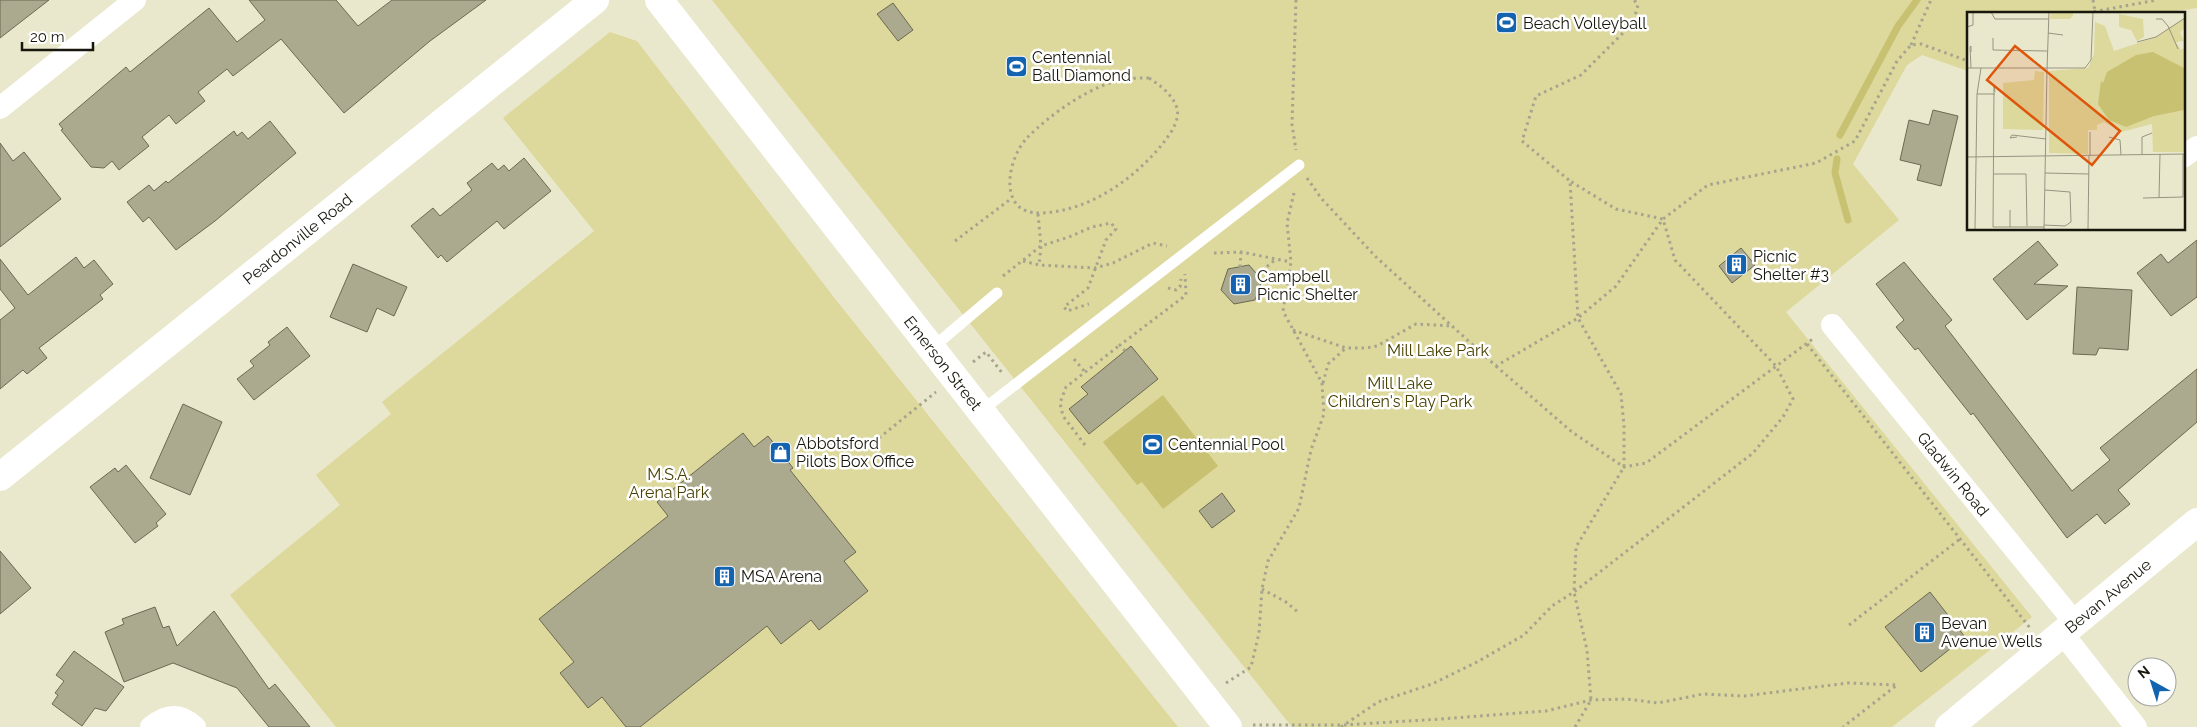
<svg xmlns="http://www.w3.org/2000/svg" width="2197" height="727" font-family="Raleway,sans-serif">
	<rect width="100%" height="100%" fill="#eae8cc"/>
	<path fill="#ddd89b" d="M712,0H2197V8L2156,14H1968V71L1922,55L1907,65L1853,164L1899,220L1786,312L2032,617L1892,727H1292Z
		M610,32L637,41L836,300L1178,727H336L230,595L340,505L316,475L391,414L382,402L594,231L503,118Z"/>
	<path fill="#c9c172" d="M1163,395L1218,466L1163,509L1142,482L1137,485L1103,442Z"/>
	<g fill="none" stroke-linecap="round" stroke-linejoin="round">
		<path stroke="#c9c172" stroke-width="7" d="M1840,135L1898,26L1917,0
			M1837,159L1835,173L1848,220"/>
	</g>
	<path fill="#aba98e" stroke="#6c6951" d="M0,0H49L0,38Z
		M249,0H336L358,26L392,0H486L430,41L344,113L281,39L233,76L227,69L198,92L205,101L176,124L169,115L142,137L149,146L119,170L112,161L104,168L91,167L61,130L63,129L59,124L126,67L130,72L209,8L237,42L265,20Z
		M893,3L913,30L898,41L877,14Z
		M1933,110L1958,116L1941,186L1917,180L1921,165L1900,160L1909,120L1929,125Z
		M270,121L296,153L215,221L176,250L149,217L143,222L127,202L149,185L154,191L166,181L168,183L234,131L237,136L242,132L248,139Z
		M0,143L13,161L24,152L61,199L0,247Z
		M524,158L551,191L504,229L497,221L447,262L441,255L438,258L411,226L433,208L440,216L472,190L467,183L492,163L498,170L504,165L509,171Z
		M2197,240V297L2171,316L2137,273L2161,254L2168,263Z
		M2038,241L2058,265L2034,284L2068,286L2027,320L1993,279Z
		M1741,248L1755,265L1732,283L1719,266Z
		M76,257L84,268L94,260L113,284L100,295L103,299L39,348L47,358L27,374L23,370L0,389V320L15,308L0,289V259L28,295Z
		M1904,262L1952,320L1945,326L2072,491L2110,460L2100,448L2197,369V422L2118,490L2130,504L2105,524L2097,514L2067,538L1973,413L1971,415L1918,348L1915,350L1896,327L1904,320L1876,284Z
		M353,264L407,287L394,316L377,308L367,332L330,317Z
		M1249,265L1262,280L1255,300L1234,304L1221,290L1228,269Z
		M2077,287L2132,290L2128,350L2099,348L2096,355L2073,354Z
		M287,327L310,356L254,400L237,379L254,366L250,361L270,345L268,342Z
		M1131,346L1158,379L1089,434L1069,409L1088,394L1081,387Z
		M183,404L222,422L190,495L150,478Z
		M743,433L754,447L768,436L793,468L790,470L856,552L844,561L868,591L819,630L811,620L781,644L767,626L640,727H626L602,697L588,708L560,673L574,662L539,619L668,516L657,502Z
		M126,465L166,514L156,523L158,526L135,543L90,487L115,468L118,472Z
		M1222,493L1235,511L1212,528L1199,511Z
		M0,551L31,588L0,614Z
		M1930,592L1965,637L1921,672L1885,627Z
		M155,607L163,628L169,626L177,646L214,611L269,689L275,684L310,727H269L237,688L173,663L124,682L105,632L124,624L122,619Z
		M74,651L124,687L106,711L95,708L82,726L52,704L58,695L55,693L64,681L56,675Z"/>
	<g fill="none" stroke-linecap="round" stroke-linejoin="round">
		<path stroke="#a6a48e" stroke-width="3" stroke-dasharray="2.5 4" stroke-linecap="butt" d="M1296,0L1292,124L1296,150
			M2093,0L2095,11
			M2081,14L2157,0
			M1911,45L1931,0
			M1149,78C1161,86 1172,94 1177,108C1180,120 1171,133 1164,142C1135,179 1088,212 1040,213C997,214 1007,159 1027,138C1049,115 1095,82 1127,79C1134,78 1142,78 1149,78Z
			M1307,178L1321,198L1376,257L1496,366L1578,318L1616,286L1663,219L1708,185L1816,163L1855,141L1897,61L1911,45L1921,44L1968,61
			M1038,214L1041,246L1039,265
			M955,241L1012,198
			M1214,253L1241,252L1291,262
			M1023,261L1039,265L1095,268L1113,263L1153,243L1167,246
			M1240,267L1241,252
			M1257,275L1276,259
			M1003,276L1041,246L1069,237L1092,227L1111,223L1116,229L1106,240L1088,288L1064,307L1067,311L1089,304
			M1168,288L1176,290L1180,287L1181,279
			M1293,330L1346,348H1366L1377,346L1416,324L1453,326
			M1807,344L2030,628
			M1125,351L1120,345L1186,295L1185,274
			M1074,359L1085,372
			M973,362L986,352L1003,374
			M1496,366L1572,432L1624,467L1646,463L1814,338
			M1323,383L1328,364L1346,348
			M879,438L936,392
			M1085,445L1063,416L1060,403L1066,387L1120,345
			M1262,589L1286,602L1299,613
			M1849,625L1960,539
			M1226,683L1251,667L1259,633L1262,589L1268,561L1299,508L1311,450L1324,414L1322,383L1283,311L1291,262L1287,223L1294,193
			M1253,725H1343L1441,719L1546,711L1591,700L1627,699L1658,703L1703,694L1744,696L1848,683L1897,685L1843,727
			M1341,727L1378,702L1432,684L1477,662L1524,635L1552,606L1574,592L1753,453L1783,417L1793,399L1776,366L1675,260L1663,219L1616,209L1570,181
			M1575,727L1591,700L1587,650L1574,592L1576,547L1624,467V426L1621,394L1578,318L1570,181L1522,141L1536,96L1581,75L1633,23L1638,5L1634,0"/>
		<path stroke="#fff" stroke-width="11" d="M932,348L997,293
			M981,411L1299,165"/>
		<g stroke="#fff" stroke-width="22">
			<path d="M0,108L135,0"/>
			<path d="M2183,157L2197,147"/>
			<path id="s1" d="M1832,325L2076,624"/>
			<path d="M2063,634L2136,727"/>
			<path d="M151,727C167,714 180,713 195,727"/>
		</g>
		<g stroke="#fff" stroke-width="28">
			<path id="s2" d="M659,0L1228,727"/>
			<path id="s3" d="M0,477L595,0"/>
			<path id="s4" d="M1949,727L2197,522"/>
		</g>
	</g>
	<defs>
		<symbol id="stadium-square" viewBox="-11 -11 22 22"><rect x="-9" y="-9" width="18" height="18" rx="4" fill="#1463b1" stroke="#fff"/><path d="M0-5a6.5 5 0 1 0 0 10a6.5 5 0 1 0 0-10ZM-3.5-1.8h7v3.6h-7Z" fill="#fff"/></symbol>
		<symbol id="building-square" viewBox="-11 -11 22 22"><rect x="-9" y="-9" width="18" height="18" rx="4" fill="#1463b1" stroke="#fff"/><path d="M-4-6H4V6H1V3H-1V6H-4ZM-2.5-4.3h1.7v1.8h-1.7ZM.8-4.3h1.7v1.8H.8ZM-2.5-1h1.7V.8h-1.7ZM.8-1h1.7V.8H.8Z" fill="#fff"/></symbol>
		<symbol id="shop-square" viewBox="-11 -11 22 22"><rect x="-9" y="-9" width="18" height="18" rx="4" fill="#1463b1" stroke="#fff"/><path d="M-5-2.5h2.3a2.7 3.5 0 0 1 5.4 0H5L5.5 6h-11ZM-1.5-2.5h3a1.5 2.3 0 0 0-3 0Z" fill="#fff"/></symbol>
	</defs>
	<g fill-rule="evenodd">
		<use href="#stadium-square" x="1494" y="10" width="25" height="25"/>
		<use href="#stadium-square" x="1004" y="54" width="25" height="25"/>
		<use href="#building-square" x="1724" y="252" width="25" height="25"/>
		<use href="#building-square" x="1228" y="272" width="25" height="25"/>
		<use href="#stadium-square" x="1140" y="432" width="25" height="25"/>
		<use href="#shop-square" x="768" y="440" width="25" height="25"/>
		<use href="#building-square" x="712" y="564" width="25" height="25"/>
		<use href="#building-square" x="1912" y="620" width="25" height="25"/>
	</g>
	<g text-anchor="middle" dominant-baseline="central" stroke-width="5" stroke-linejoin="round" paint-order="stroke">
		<g font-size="16" fill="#18170d" stroke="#fff" text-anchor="start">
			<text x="1523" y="23">Beach Volleyball</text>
			<text x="1032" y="57">Centennial<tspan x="1032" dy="18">Ball Diamond</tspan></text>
			<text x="1753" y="256">Picnic<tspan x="1753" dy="18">Shelter #3</tspan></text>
			<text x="1257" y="276">Campbell<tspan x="1257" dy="18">Picnic Shelter</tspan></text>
			<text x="796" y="443">Abbotsford<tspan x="796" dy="18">Pilots Box Office</tspan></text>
			<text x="1168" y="444">Centennial Pool</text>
			<text x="741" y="576">MSA Arena</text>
			<text x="1941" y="623">Bevan<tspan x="1941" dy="18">Avenue Wells</tspan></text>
		</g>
		<g font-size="16" fill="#18170d" stroke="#fff">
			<text stroke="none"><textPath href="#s3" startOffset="381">Peardonville Road</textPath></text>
			<text stroke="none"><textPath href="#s2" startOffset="461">Emerson Street</textPath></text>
			<text stroke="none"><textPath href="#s1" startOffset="192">Gladwin Road</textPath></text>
			<text stroke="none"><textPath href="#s4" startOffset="206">Bevan Avenue</textPath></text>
		</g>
		<g font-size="16" fill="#474000" stroke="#fff">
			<text x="1438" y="350">Mill Lake Park</text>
			<text x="1400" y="383">Mill Lake<tspan x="1400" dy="18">Children's Play Park</tspan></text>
			<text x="669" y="474">M.S.A.<tspan x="669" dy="18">Arena Park</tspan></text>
		</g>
	</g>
	<g transform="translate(1967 12)">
		<rect width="218" height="218" fill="#eae8cc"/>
		<path d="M84,0H106V3L103,7H83ZM152,2L176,7L177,25L170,29L164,18L152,15ZM217,6V17L213,20L217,29L209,30L214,38L217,36V140H186L185,112L154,120L152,125L153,119L137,110L130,113V118H121V142L82,141V59L121,56L127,42L128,10L138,14L147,39L189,25ZM68,59L77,60L76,118L36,117V71L67,68Z" fill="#ddd89b"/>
		<path d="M186,40L217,56V98L187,104L159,115L142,108L131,92L134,69L136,71L140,60L169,43Z" fill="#c9c172"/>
		<path fill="none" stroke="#969480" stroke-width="1" d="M24,0L28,7H82M189,7H195L201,14L211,37M0,15L6,13V0M81,21L96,23M26,26V38L80,39M170,30L189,25L218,6M0,56H118L124,48L126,0M4,56L3,35L4,34V40M80,57L82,0M28,80L27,74L26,215H77M10,82H28M123,120V144M50,125L43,126L45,123L79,127M142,125L153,128L154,143M175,143V125L185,121M0,145L218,142M78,161L122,162M27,162H59L60,214M216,185V142M176,186L216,185M192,186L193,142M77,213L98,214L104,210L103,180L78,178M43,215V198M8,217L10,82L14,56M77,217L80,57M121,217L122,144"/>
		<path fill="#de560c" fill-opacity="0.15" stroke="#de560c" stroke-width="2.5" d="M48,34L153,119L125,153L20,68Z"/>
		<rect width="218" height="218" fill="none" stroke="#18170d" stroke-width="2.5"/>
	</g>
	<g transform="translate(2152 682) rotate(321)"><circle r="24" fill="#ffffff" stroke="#a3a29e"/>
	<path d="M0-4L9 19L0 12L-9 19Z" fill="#1463b1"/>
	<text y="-8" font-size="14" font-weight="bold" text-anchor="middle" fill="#18170d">N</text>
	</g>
	<path d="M22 42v8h71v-8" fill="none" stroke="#18170d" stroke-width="2.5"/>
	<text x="30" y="42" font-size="15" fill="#18170d" stroke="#ffffff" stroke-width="4" paint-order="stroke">20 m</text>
</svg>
